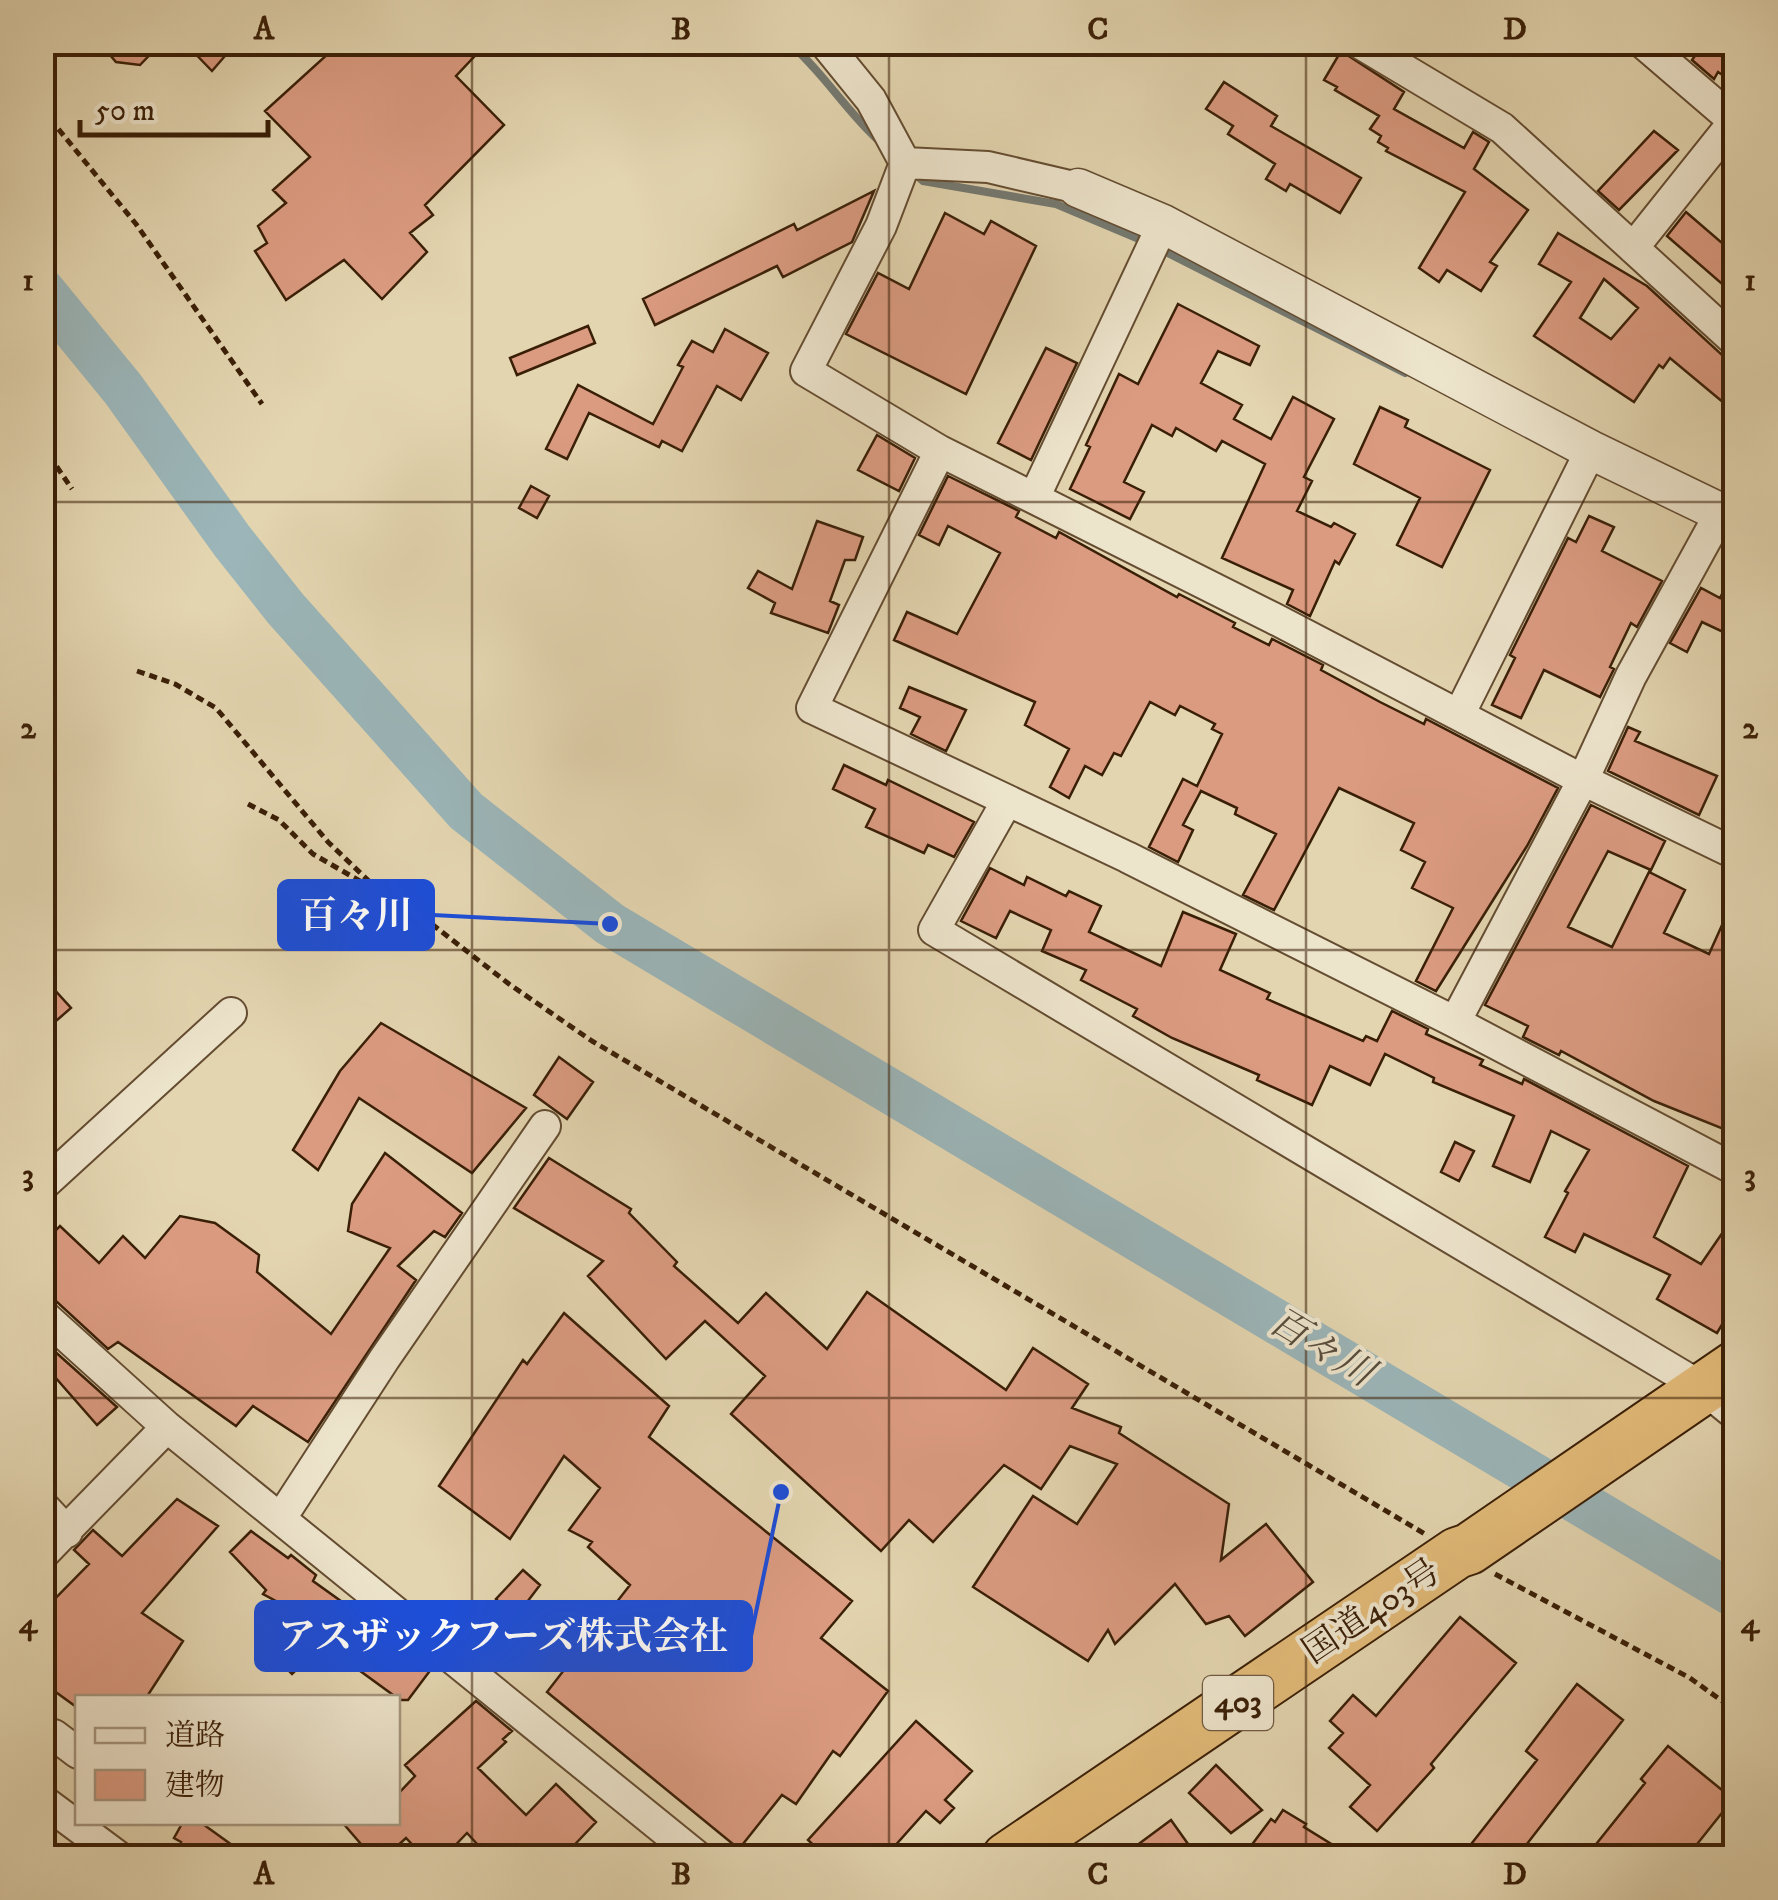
<svg xmlns="http://www.w3.org/2000/svg" width="1778" height="1900" font-family="'IM FELL DW Pica','Noto Serif JP',serif">
	<rect width="100%" height="100%" fill="#e3d5b0"/>
	<filter id="stains"><feTurbulence type="fractalNoise" baseFrequency=".002" numOctaves="4"/><feColorMatrix values="0 0 0 0 .2 0 0 0 0 .09 0 0 0 0 .02 0 0 0 .5 -.17"/></filter>
	<radialGradient id="worn" r=".72"><stop offset=".6" stop-color="#630" stop-opacity="0"/><stop offset="1" stop-color="#630" stop-opacity=".3"/></radialGradient>
	<g fill="none" stroke-linecap="round" stroke-linejoin="round">
		<path stroke="#747971" stroke-width="8" d="M788,42C822,71 844,108 877,139
			M913,172L923,181L1056,204L1146,242
			M1158,248L1405,373"/>
		<path stroke="#9bb5b8" stroke-width="45" d="M42,290L123,389L232,541L285,608L466,811L610,924L1736,1596"/>
	</g>
	<path fill="#db9b81" stroke="#3a1f07" stroke-width="2.5" fill-rule="evenodd" d="M99,42H162L140,65L116,62Z
		M184,42H237L212,71Z
		M341,42H488L456,76L504,125L425,205L433,215L410,233L427,252L382,299L344,260L286,300L255,251L267,243L258,226L286,203L273,190L310,157L265,111Z
		M1705,42H1719L1736,54V84L1718,72L1714,79L1692,60Z
		M1341,51L1404,92L1394,109L1464,148L1473,132L1489,142L1474,169L1528,210L1490,262L1497,266L1481,291L1447,270L1439,282L1419,268L1465,192L1386,151L1388,148L1378,142L1381,136L1370,129L1379,116L1335,90L1337,87L1324,80Z
		M1224,82L1277,116L1271,126L1361,178L1340,213L1290,184L1286,191L1266,179L1275,164L1228,134L1233,126L1206,109Z
		M1654,131L1678,150L1619,210L1598,191Z
		M874,191L852,242L783,277L777,266L655,325L643,299L794,224L797,230Z
		M1686,212L1736,255V296L1667,236Z
		M945,213L984,234L991,221L1036,246L966,394L846,334L878,273L909,289Z
		M1558,233L1647,286L1723,356L1736,360V413L1670,358L1663,368L1659,365L1634,402L1534,336L1571,282L1539,264ZM1604,279L1638,308L1611,339L1580,318Z
		M1178,304L1259,346L1250,365L1218,351L1201,383L1242,405L1234,419L1271,439L1293,397L1334,419L1304,477L1312,481L1297,511L1331,527L1334,523L1355,534L1339,564L1335,561L1310,616L1287,604L1293,590L1222,558L1265,464L1222,441L1216,451L1176,428L1172,436L1152,425L1124,482L1144,492L1130,519L1070,489L1090,447L1086,445L1119,374L1138,384Z
		M588,326L595,343L517,375L510,358Z
		M725,329L768,353L741,400L717,386L682,451L662,441L659,447L589,413L567,459L546,449L578,385L653,424L683,367L678,365L692,341L713,352Z
		M1046,348L1077,363L1031,460L998,443Z
		M1380,407L1408,420L1405,427L1490,470L1442,567L1397,545L1420,498L1354,464Z
		M877,435L915,458L899,491L858,470Z
		M948,476L1019,511L1016,517L1056,538L1059,532L1177,597L1179,594L1235,623L1233,627L1269,645L1272,639L1323,665L1321,670L1380,702L1424,724L1426,719L1558,788L1527,846L1436,991L1416,981L1453,908L1412,888L1425,862L1401,850L1414,823L1339,788L1274,910L1243,895L1276,834L1235,814L1237,808L1201,791L1183,825L1193,830L1178,862L1149,847L1183,779L1197,786L1222,734L1212,729L1215,724L1180,706L1175,715L1150,702L1121,756L1114,753L1102,775L1085,766L1069,798L1050,787L1069,749L1025,725L1035,702L894,640L907,612L957,634L1000,553L948,526L939,545L919,535Z
		M531,486L549,496L537,518L519,508Z
		M1589,516L1614,527L1602,551L1662,581L1637,627L1631,623L1610,667L1614,669L1600,697L1544,670L1521,718L1492,705L1515,658L1510,655L1568,538L1576,542Z
		M817,521L863,537L855,560H845L830,601L839,605L828,633L771,613L775,603L748,588L758,571L792,589Z
		M1736,566V638L1702,622L1687,652L1670,643L1701,588L1720,598Z
		M909,687L966,710L946,751L911,734L920,717L900,708Z
		M1628,727L1640,732L1635,741L1717,776L1699,815L1608,771Z
		M844,765L886,785L888,780L974,822L954,857L928,845L924,853L866,827L875,809L833,789Z
		M1591,805L1665,841L1651,870L1608,851L1568,927L1612,947L1649,872L1685,890L1664,933L1709,954L1736,894V1134L1654,1101L1561,1051L1559,1055L1523,1037L1528,1026L1485,1005Z
		M990,868L1024,885L1027,877L1066,896L1069,891L1101,906L1089,932L1161,966L1183,912L1236,934L1220,970L1270,993L1267,999L1363,1041L1366,1036L1377,1041L1392,1011L1428,1029L1426,1034L1483,1060L1480,1065L1522,1084L1524,1079L1688,1166L1654,1237L1701,1264L1736,1213V1301L1717,1333L1657,1299L1670,1275L1584,1234L1575,1252L1545,1237L1568,1193L1565,1191L1589,1150L1551,1131L1530,1182L1493,1166L1514,1116L1433,1082L1434,1078L1385,1054L1370,1085L1330,1066L1312,1105L1257,1080L1259,1075L1172,1038L1133,1016L1137,1009L1081,980L1086,970L1042,951L1051,930L1010,911L996,938L961,921Z
		M42,976L71,1008L42,1033Z
		M381,1023L526,1108L472,1173L359,1098L318,1170L293,1150L340,1071Z
		M559,1057L593,1082L567,1119L534,1095Z
		M1455,1142L1474,1151L1459,1181L1441,1172Z
		M385,1153L462,1213L445,1237L434,1231L398,1266L416,1280L308,1442L253,1406L236,1426L118,1342L108,1349L55,1300L42,1296V1245L60,1226L99,1263L123,1236L145,1258L180,1216L215,1223L259,1255L257,1272L331,1334L390,1248L348,1231L352,1204Z
		M549,1158L631,1209L629,1213L677,1262L674,1266L738,1323L766,1293L827,1349L867,1292L1006,1390L1033,1348L1088,1384L1072,1408L1121,1427L1119,1433L1229,1504L1221,1560L1266,1524L1313,1582L1245,1636L1229,1616L1206,1624L1175,1584L1115,1644L1108,1630L1088,1661L973,1587L1033,1496L1077,1524L1117,1464L1070,1446L1041,1489L1004,1465L933,1542L909,1520L881,1551L731,1414L765,1376L705,1321L666,1359L588,1276L603,1261L514,1208Z
		M564,1313L669,1406L649,1437L852,1601L821,1638L888,1691L840,1756L833,1751L796,1804L782,1795L739,1849L547,1692L630,1585L588,1547L592,1542L569,1530L600,1488L564,1456L510,1539L439,1486L523,1360L527,1364Z
		M42,1340L117,1407L97,1425L54,1376L42,1387Z
		M177,1499L218,1526L142,1613L183,1641L146,1698H78L75,1706L42,1682V1612L89,1564L74,1550L93,1530L122,1556Z
		M251,1531L288,1558L291,1555L316,1575L313,1581L366,1619L359,1628L409,1664L416,1655L432,1668L408,1700H400L323,1644L292,1674L256,1637L287,1607L263,1594L266,1590L230,1552Z
		M523,1570L540,1585L515,1618L513,1616L494,1641L476,1630L498,1601L496,1599Z
		M1460,1617L1516,1663L1431,1764L1434,1768L1377,1831L1350,1807L1370,1785L1329,1748L1343,1733L1330,1721L1353,1695L1376,1716Z
		M1577,1684L1623,1720L1516,1858H1491L1472,1843L1537,1760L1526,1751Z
		M476,1701L512,1731L503,1739L506,1742L478,1768L526,1815L556,1784L596,1822L562,1858H490L467,1833L443,1858H425L406,1838L384,1858H373L342,1822H398V1794L415,1776L405,1765Z
		M916,1721L972,1771L945,1800L954,1808L940,1823L926,1811L884,1858H827L808,1840Z
		M1668,1746L1733,1799L1686,1858H1585L1645,1783L1641,1779Z
		M1216,1765L1262,1810L1231,1833L1189,1793Z
		M1283,1810L1306,1824L1304,1827L1354,1858H1242L1271,1819L1275,1822Z
		M1171,1820L1198,1858H1151L1140,1843Z
		M183,1822H200L250,1858H173L181,1842L174,1838Z"/>
	<g fill="none" stroke-linecap="round" stroke-linejoin="round">
		<defs>
			<path id="minor" d="M824,42L871,100L905,163L881,226L806,371L940,451L1273,618L1583,780L1736,854
				M1358,42L1502,128L1736,342
				M1642,42L1734,121
				M905,163L988,167L1078,188
				M1633,248L1736,119
				M940,451L812,708L1127,857L1455,1022L1736,1170
				M1034,498L1163,224
				M1459,715L1591,450
				M1007,801L934,930L1703,1388L1736,1415
				M1455,1022L1583,780L1631,676L1721,512L1736,509
				M42,1186L231,1013
				M42,1314L167,1427L699,1858
				M42,1505L67,1532
				M281,1518L385,1358L545,1126
				M42,1555L167,1427
				M42,1733L54,1735L78,1753
				M42,1800L120,1858"/>
			<path id="tertiary" d="M1078,188L1163,224L1591,450L1736,520"/>
			<path id="trunk" d="M1007,1858L1457,1553L1469,1549L1736,1366"/>
		</defs>
		<use href="#minor" stroke="#644c31" stroke-width="34"/>
		<use href="#tertiary" stroke="#644c31" stroke-width="41"/>
		<use href="#trunk" stroke="#3a1f07" stroke-width="54"/>
		<path stroke="#3a1f07" stroke-width="5" stroke-dasharray="8 5" stroke-linecap="butt" d="M42,109L136,224L262,404
			M42,445L72,489
			M137,671L175,684L216,708L328,842L374,886
			M248,804L279,820L313,854L424,918L509,984L592,1041L1425,1534
			M1495,1574L1690,1678L1736,1711"/>
		<use href="#minor" stroke="#ede4cc" stroke-width="30"/>
		<use href="#tertiary" stroke="#ede4cc" stroke-width="38"/>
		<use href="#trunk" stroke="#e2ba78" stroke-width="50"/>
	</g>
	<path fill="none" stroke="#3a1f07" stroke-width="2.5" stroke-opacity="0.55" d="M472,42V1858M889,42V1858M1306,42V1858M42,502H1736M42,950H1736M42,1398H1736"/>
	<g text-anchor="middle" dominant-baseline="central" stroke-width="8" stroke-linejoin="round" paint-order="stroke">
		<rect fill="#ede4cc" stroke="#705a42" stroke-width="2.5" x="1203" y="1676" width="70" height="54" rx="8"/>
		<g font-size="32" font-weight="bold" fill="#3a1f07">
			<text x="1238" y="1703">403</text>
		</g>
		<g font-size="35" fill="#3a1f07" stroke="#ede4cc">
			<text transform="translate(1372 1612) rotate(-34)">国道403号</text>
		</g>
		<g font-size="38" font-style="italic" fill="#574c3c" stroke="#ede4cc">
			<text transform="translate(1321 1348) rotate(31)">百々川</text>
		</g>
	</g>
	<path fill="none" stroke="#1d4ed8" stroke-width="4" d="M610 924L433 915M781 1492L751 1636"/>
	<g fill="#1d4ed8" stroke="#ede4cc" stroke-width="4">
		<circle cx="610" cy="924" r="10"/>
		<circle cx="781" cy="1492" r="10"/>
	</g>
	<g fill="#1d4ed8" stroke="#1d4ed8" stroke-width="4">
		<rect x="279" y="881" width="154" height="68" rx="10"/>
		<rect x="256" y="1602" width="495" height="68" rx="10"/>
	</g>
	<g font-size="38" text-anchor="middle" font-weight="bold" fill="#fff">
		<text x="356" y="928">百々川</text>
		<text x="503" y="1649">アスザックフーズ株式会社</text>
	</g>
	<rect width="1778" height="1900" fill="none" stroke="#e3d5b0" stroke-width="110"/>
	<rect x="75" y="1695" width="325" height="130" fill="#ede4cc" stroke="#a5957d" stroke-width="2.5"/>
	<rect x="95" y="1728" width="50" height="15" fill="#ede4cc" stroke="#a5957d" stroke-width="2.5"/>
	<text x="165" y="1745" font-size="30" fill="#3a1f07">道路</text>
	<rect x="95" y="1770" width="50" height="30" fill="#db9b81" stroke="#a5957d" stroke-width="2.5"/>
	<text x="165" y="1795" font-size="30" fill="#3a1f07">建物</text>
	<path d="M80 120v15h188v-15" fill="none" stroke="#3a1f07" stroke-width="5"/>
	<text x="95" y="120" font-size="30" fill="#3a1f07" stroke="#ede4cc" stroke-width="8" paint-order="stroke">50 m</text>
	<rect x="55" y="55" width="1668" height="1790" fill="none" stroke="#3a1f07" stroke-width="4"/>
	<g font-size="32" text-anchor="middle" font-weight="bold" fill="#3a1f07">
		<text x="264" y="39">A</text>
		<text x="681" y="39">B</text>
		<text x="1098" y="39">C</text>
		<text x="1515" y="39">D</text>
		<text x="28" y="290">1</text>
		<text x="1750" y="290">1</text>
		<text x="28" y="738">2</text>
		<text x="1750" y="738">2</text>
		<text x="28" y="1185">3</text>
		<text x="1750" y="1185">3</text>
		<text x="28" y="1633">4</text>
		<text x="1750" y="1633">4</text>
		<text x="264" y="1884">A</text>
		<text x="681" y="1884">B</text>
		<text x="1098" y="1884">C</text>
		<text x="1515" y="1884">D</text>
	</g>
	<rect width="100%" height="100%" filter="url(#stains)"/>
	<rect width="100%" height="100%" fill="url(#worn)"/>
</svg>
